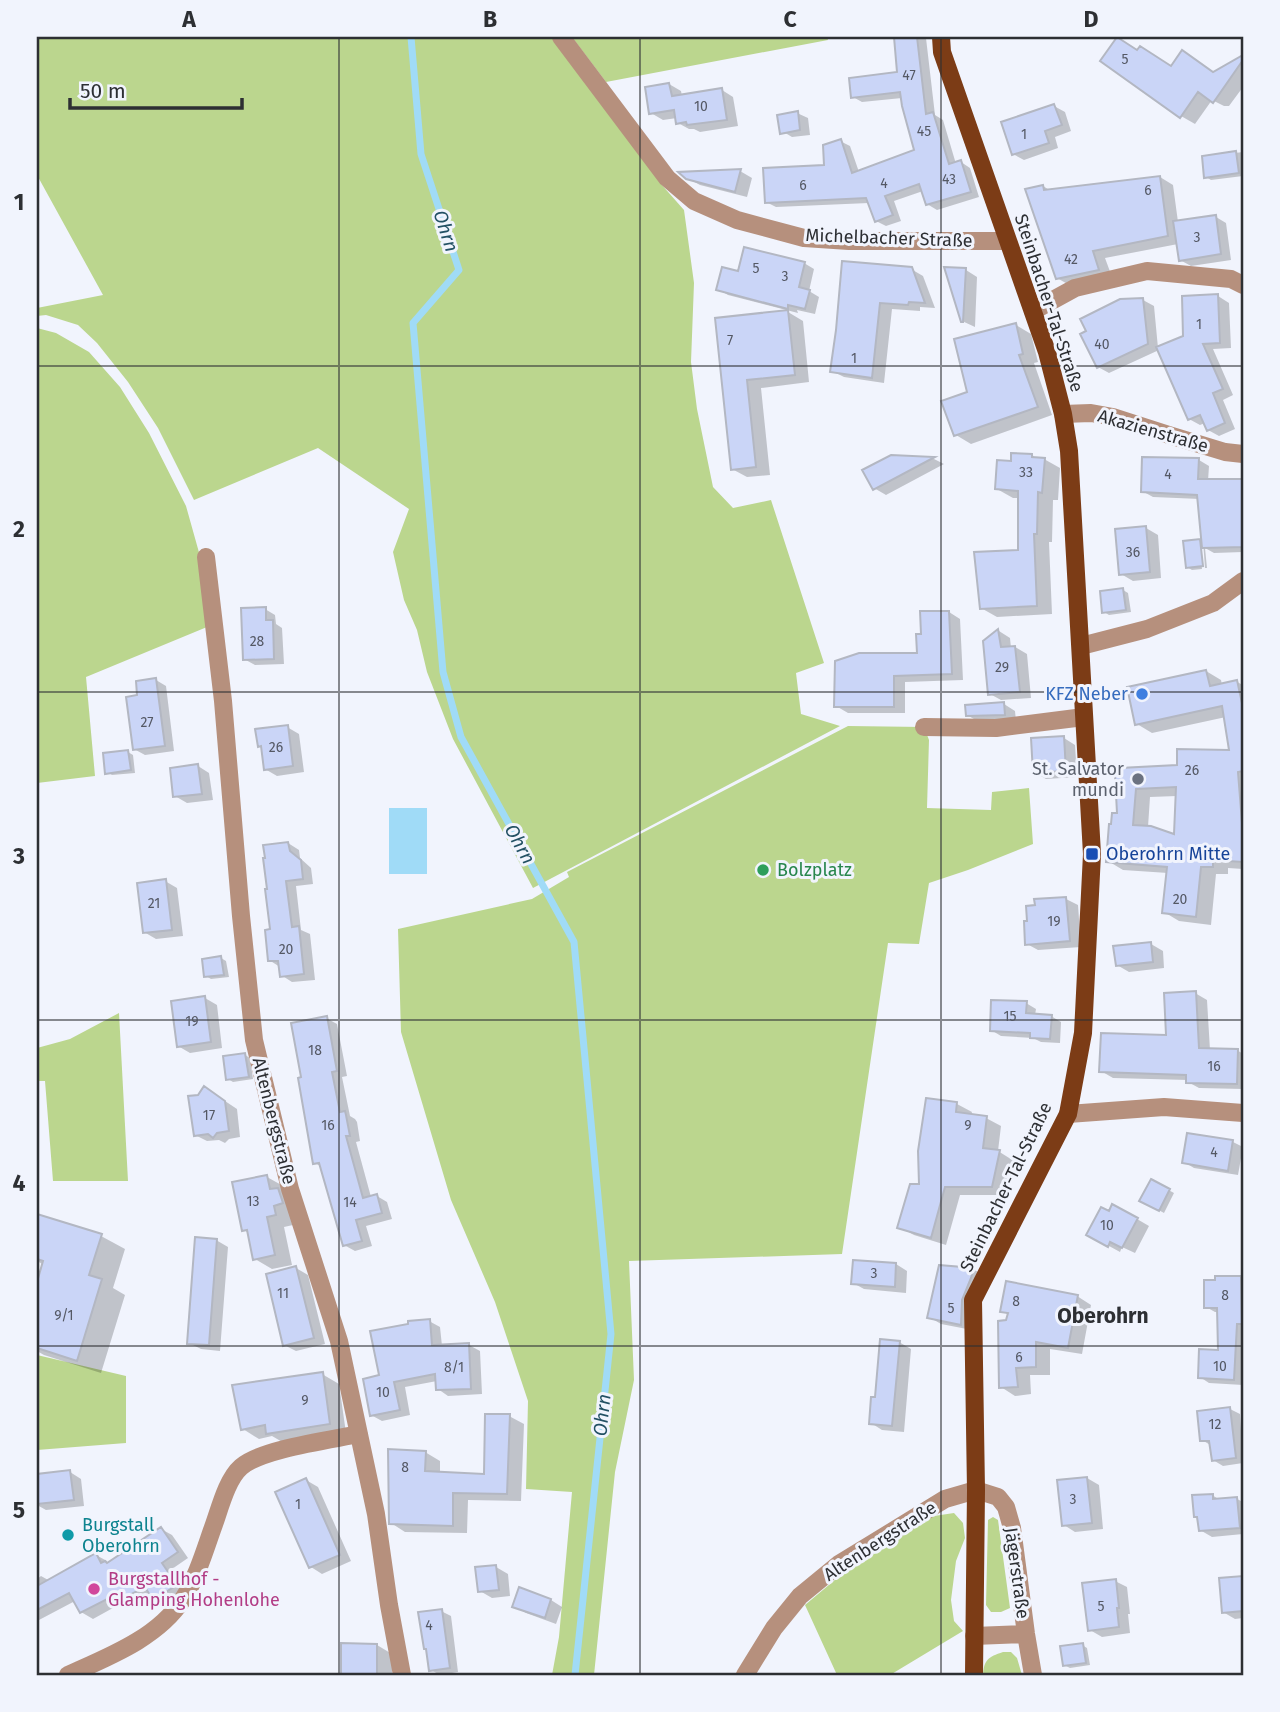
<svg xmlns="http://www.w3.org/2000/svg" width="1280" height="1712" font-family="'Fira Sans',sans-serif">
	<rect width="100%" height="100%" fill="#f1f4fd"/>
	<path fill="#bbd68e" d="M37,37H552L661,184L684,210L694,283L691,362L697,409L713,487L733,508L771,500L824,663L796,673L801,714L840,726L533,888L453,739L427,672L417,630L404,600L393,552L409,509L318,448L194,500L158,428L128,382L97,343L78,325L46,315L37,316V308L103,295L37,175Z
		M572,37H827L828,40L606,82Z
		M37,328L56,333L89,352L120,387L149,433L186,506L200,556L207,627L86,677L95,776L37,783Z
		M848,726L924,727L929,740L927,808L991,810L992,792L1029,788L1033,844L968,870L929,883L919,944L888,943L842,1254L629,1261L634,1380L615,1472L594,1675H552L559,1637L572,1492L526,1489L528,1401L495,1302L451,1200L401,1032L398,929L532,899L569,877L567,872Z
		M119,1013L128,1181H53L45,1081H37V1048L70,1039Z
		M37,1355L126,1376V1443L37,1450Z
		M954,1513L963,1523L965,1538L956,1561L951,1600L954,1621L963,1631L890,1675H837L805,1605L842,1574L934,1516Z
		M993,1517L998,1520L1010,1608L1001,1612H991L986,1605L988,1520Z
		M1003,1652H1011L1017,1658L1022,1675H983C984,1660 988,1657 1003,1652Z"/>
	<path fill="#a0dbf7" d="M389,808H427V874H389Z"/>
	<path fill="#0003" fill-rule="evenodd" d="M896,37H923L926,38L935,115L943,120L956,164L961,162L970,168L979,197L937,210L927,204L923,191L894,201L901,221L886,226L876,221L869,203L776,207L766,202L826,167L840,141L850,146L859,172L916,151L902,98L862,102L853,97L899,73Z
		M1118,38L1139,51L1172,67L1214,73L1243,57V87L1229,106H1224L1212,100L1195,124L1181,116L1102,61Z
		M669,84L681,91L682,96L722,90L733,97L738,126L700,132L694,129H689L678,123L677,118L663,120L651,113Z
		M1054,106L1065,112L1071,131L1055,137L1058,148L1024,160L1013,154Z
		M797,113L808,118L810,135L792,137L782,131Z
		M1243,133V176L1211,180L1206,177L1203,157L1243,152L1241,134Z
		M740,171L752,178L747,197L700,185L687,178Z
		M1160,177L1173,185L1178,222L1216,217L1226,223L1231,260L1191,266L1180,260L1178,244L1105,258L1112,277L1071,286L1057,278L1043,186L1051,191Z
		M804,263L814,269L809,291L819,297L815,314L797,310L798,313L728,295L718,289L739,273Z
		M911,269L923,276L935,308L920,307V311L892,309L884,383L844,377L832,371L838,330Z
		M966,270L977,277L975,327L962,321Z
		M1218,296L1229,303L1231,348L1213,349L1233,395L1223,400L1235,429L1219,436L1208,430L1205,423L1200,425L1189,419L1159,350L1109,373L1098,367L1143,300L1154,306L1158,348L1185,337Z
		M788,312L803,321L809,382L761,388L770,475L747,477L732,469L716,320Z
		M1016,325L1031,334L1038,362L1034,363L1052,415L971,444L956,435Z
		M1032,455L1038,459H1044L1060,468L1058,500H1053L1052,542H1049L1052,614L997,617L981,608L1019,552L1020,498H1013L997,489Z
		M891,457L934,459L944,464L886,495L874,488Z
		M1199,460L1209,466L1208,481H1243V552L1214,553L1205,548L1207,568H1205L1200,499L1153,497L1142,491Z
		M1146,528L1158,535L1161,578L1133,581L1121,574Z
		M1198,541L1202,569L1192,570L1187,567L1185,542L1199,541H1201Z
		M1123,590L1128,593L1131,612L1109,615L1104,612Z
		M265,609L275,615L276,624L282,628L284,664L255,665L244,659Z
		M949,612L960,619L963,680L905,682V713H848L836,706L919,655L923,636Z
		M999,631L1010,638L1011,648L1015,647L1027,654L1031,698L1001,700L990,694L985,642Z
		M1206,671L1221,680L1222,685L1237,682L1243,685V869L1228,868V874H1216L1211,925L1179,921L1164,912L1168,873L1123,870L1108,861L1119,815L1117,776L1178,766L1231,752L1226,717L1152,733L1137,724ZM1177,796L1175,837L1148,827L1150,797Z
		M156,680L166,686L174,751L145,755L134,749L139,697Z
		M1004,704L1015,711L1016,721L979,722L967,715Z
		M287,727L299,734L304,772L277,776L265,769L263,748L259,746Z
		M1064,738L1075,745L1077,777L1046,779L1034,772Z
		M128,752L133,755L135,773L112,775L107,772Z
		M198,766L209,773L213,800L187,803L175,796Z
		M288,843L299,850L300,858L311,868L313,884L296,886L301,930L310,934L315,980L292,982L281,975L280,967L269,960L272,931Z
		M165,881L177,888L183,936L156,939L144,932Z
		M1066,899L1078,905L1081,947L1038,950L1027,944L1029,923L1037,907Z
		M1151,944L1163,951L1164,968L1129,972L1117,965Z
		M221,958L226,961L229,977L211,979L206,976Z
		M1195,993L1207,1000L1210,1050H1237L1243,1054V1089L1199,1088L1188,1082V1080L1113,1078L1101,1071L1168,1037Z
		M205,998L217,1005L222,1048L190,1053L178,1046Z
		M1026,1003L1036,1009L1035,1015L1051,1016L1061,1022L1060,1043L1041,1042L1033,1038L1001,1036L991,1030Z
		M326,1018L337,1024L347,1076L342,1077L350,1116L355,1119L357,1122L360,1141L356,1142L371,1197L377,1196L387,1202L392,1219L366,1226L372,1246L355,1251L344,1245L322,1167L315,1163L303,1079Z
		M245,1055L250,1058L253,1079L233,1082L228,1079Z
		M216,1095L237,1109L240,1137L229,1139L225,1143L219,1140L207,1141L195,1135Z
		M957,1104L972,1112L971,1116L986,1118L1001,1126L998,1151L1014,1161L1006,1195H960L946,1245L914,1235L899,1227L921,1186Z
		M1188,1135L1233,1142L1243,1147L1238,1175L1194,1168L1184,1162Z
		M267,1177L285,1187L293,1225L284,1227L292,1265L272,1269L255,1259L249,1233L244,1230Z
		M1152,1181L1174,1193L1164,1213L1142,1201Z
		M37,1216L101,1236L125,1249L113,1288L125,1295L101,1373L44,1355L37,1351V1288L44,1265L37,1261Z
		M1137,1219L1149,1226L1135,1253L1122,1247L1120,1252L1089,1235Z
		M216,1240L228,1247L220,1351L201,1349L189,1343Z
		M896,1264L907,1271L906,1293L864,1289L853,1283Z
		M296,1268L308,1275L325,1344L296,1351L284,1345Z
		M973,1269L985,1276L972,1330L941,1324L929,1317Z
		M1241,1277L1243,1279V1385L1209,1383L1200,1377L1219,1352V1312H1215L1206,1307Z
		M1077,1296L1091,1305L1082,1354L1050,1349V1375H1030L1031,1394L1015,1396L1001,1387L1009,1315L1002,1311Z
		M429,1321L440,1327L442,1346L469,1345L480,1351L482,1394L448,1396L438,1389L437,1381L405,1387L410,1415L382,1421L371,1415L381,1377Z
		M899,1342L911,1349L904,1432L882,1430L871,1423L876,1399Z
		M322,1374L339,1384L346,1433L284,1443L272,1436L259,1439L243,1429Z
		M1230,1409L1240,1414L1243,1463L1223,1466L1213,1460L1212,1446L1202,1440Z
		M509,1416L524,1424L521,1501L468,1500L467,1533L405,1532L391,1523L425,1452L440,1461V1474L485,1475Z
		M70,1472L81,1479L84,1506L46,1510L37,1505V1476Z
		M1087,1478L1099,1485L1103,1529L1075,1532L1064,1525Z
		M306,1480L318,1487L351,1561L322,1574L311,1567Z
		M1212,1495L1220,1500L1237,1499L1243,1502V1534L1212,1537L1200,1530Z
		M161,1529L172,1535L188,1558L172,1569L187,1591L166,1605L155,1599L152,1595L129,1607L122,1603L93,1619L81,1612L75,1601L39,1620L37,1619V1579L41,1576L50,1581L96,1555L107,1561L108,1564Z
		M496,1567L508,1574L510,1596L492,1598L480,1591Z
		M1243,1578V1618L1235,1619L1223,1612L1221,1580Z
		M1115,1581L1127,1587L1130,1614H1128L1130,1633L1102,1637L1090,1630Z
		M520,1590L551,1600L562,1607L556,1624L526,1613L514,1606Z
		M441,1611L451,1616L458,1672L440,1675L431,1670Z
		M343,1645H377L392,1654V1675H343Z
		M1082,1645L1087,1648L1090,1665L1070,1668L1064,1665Z"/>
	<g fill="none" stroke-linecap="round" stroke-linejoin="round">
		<path stroke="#a0dbf7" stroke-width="7" d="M411,37L421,154L459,270L413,323L443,672L461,737L574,942L611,1334L575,1675"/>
	</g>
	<path fill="#cad5f7" stroke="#b3b7c2" stroke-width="2" fill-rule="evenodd" d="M894,37H917L926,114L933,112L949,164L961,160L971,192L926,205L919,184L885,196L893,215L875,222L866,198L765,203L763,168L824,165L823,145L841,139L852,173L914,150L902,106L900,92L851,98L849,78L897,72Z
		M1117,37L1137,50L1140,46L1171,66L1182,50L1213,72L1243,55V60L1213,103L1198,92L1180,118L1100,61Z
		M669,83L672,96L722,88L727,120L687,125L686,122L676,124L674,110L649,114L645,87Z
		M1054,104L1062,125L1045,131L1049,143L1012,155L1001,122Z
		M798,111L800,130L780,134L777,115Z
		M1236,151L1239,173L1204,178L1202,156Z
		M741,169L735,192L686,179L678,172Z
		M1160,176L1168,236L1093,251L1099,270L1056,279L1025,189L1043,185L1044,190Z
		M1216,215L1221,254L1179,261L1173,221Z
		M744,247L805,262L799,287L810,290L805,309L788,305V309L716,290L722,267L738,271Z
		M842,261L912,267L925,303L909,302L908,305L880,303L872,378L830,372L836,330Z
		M944,267L966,268L963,322H961Z
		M1218,294L1220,343L1203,344L1223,389L1213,393L1225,423L1207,431L1200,415L1188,420L1156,347L1183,336L1182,296Z
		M1143,298L1148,344L1097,368L1080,334L1086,331L1080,319L1120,299Z
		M788,310L795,375L747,380L756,467L731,470L715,318Z
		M1016,323L1023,354L1019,355L1038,407L954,436L941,401L967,392L954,339Z
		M1011,453L1032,454V457L1045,458L1042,493L1038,492L1037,534H1034L1037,606L980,609L974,552L1018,550V491L995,489L997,460L1011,461Z
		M891,455L935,457L873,490L862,470Z
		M1142,457L1199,458L1198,479H1243V547L1202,548L1197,495L1141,492Z
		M1146,526L1150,572L1119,575L1115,529Z
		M1200,539L1203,566L1186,568L1183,541Z
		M1123,588L1126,610L1102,613L1100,591Z
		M266,607V620H273L274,659L243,660L241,608Z
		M920,611H949L952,674L894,676V707H834L835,661L859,653H917L916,634H921Z
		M998,629L1001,647L1015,646L1020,692L988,695L983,641Z
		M1206,670L1210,686L1237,680L1243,708V771L1238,772L1242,823H1243V862L1213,860V867H1201L1196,917L1162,913L1167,867L1106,862L1109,824H1111L1112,813H1117L1115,775L1121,774L1120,768L1177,765V749L1229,750L1222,706L1135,725L1127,687ZM1176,787L1174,834L1151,826L1133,825L1136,789Z
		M156,678L165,746L133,750L126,697L137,695L136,681Z
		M1004,702L1005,715L966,716L965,705Z
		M288,725L293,766L264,770L261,746L258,747L255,729Z
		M1064,736L1066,771L1033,773L1031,738Z
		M128,750L131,770L105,774L103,753Z
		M198,764L202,794L173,797L170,768Z
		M288,842L290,851L301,860L303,879L286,881L292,927L299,926L304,974L280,977L278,961H268L265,930L270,929L265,889H267L263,858H265L263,845Z
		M166,879L172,930L143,933L137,883Z
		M1066,897L1070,941L1025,945L1024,921H1027L1026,906L1035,905L1034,899Z
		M1151,942L1153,962L1116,966L1113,946Z
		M221,956L224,975L204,977L202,959Z
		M1196,991L1199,1048L1238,1049L1237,1084L1186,1083V1075L1099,1072L1101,1033L1166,1035L1164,993Z
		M205,996L211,1042L177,1047L171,1001Z
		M991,1000L1027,1001L1026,1013L1052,1015L1050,1039L1030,1038V1033L990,1031Z
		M327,1016L337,1071L332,1072L340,1112L345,1111L346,1115L350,1136H346L363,1198L377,1194L382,1213L356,1220L362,1241L343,1246L319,1163L313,1164L298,1078L301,1077L291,1023Z
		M245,1053L249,1077L226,1080L223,1056Z
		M204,1086L225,1101L229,1131L217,1133L213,1138L208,1134L194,1136L188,1096L198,1095Z
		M926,1098L957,1102L956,1112L987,1116L983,1148L1000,1150L992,1187H945L931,1238L897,1228L910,1184H919L918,1151Z
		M1187,1133L1233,1140L1228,1171L1182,1163Z
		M267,1175L270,1189L278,1188L283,1203L274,1206L276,1215L267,1217L275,1255L253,1260L247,1230L242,1231L232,1182Z
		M1151,1179L1170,1189L1159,1211L1139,1201Z
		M1112,1204L1138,1218L1122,1248L1110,1242L1108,1247L1086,1235L1101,1207L1109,1211Z
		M37,1214L102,1234L89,1275L102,1279L77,1361L37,1348V1282L43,1261L37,1259Z
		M195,1237L217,1239L209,1345L187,1344Z
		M853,1260L896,1263L895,1287L851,1284Z
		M939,1265L974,1268L971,1278L962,1300L961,1325L927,1318Z
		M296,1266L314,1338L283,1346L266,1274Z
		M1215,1276H1241L1242,1324H1237L1234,1380L1198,1378L1199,1349L1218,1350L1217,1308H1204V1280H1215Z
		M1006,1281L1078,1295L1068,1348L1036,1342V1367L1016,1368L1018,1387L999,1388L998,1321L1006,1320L1008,1313L1000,1312Z
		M430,1319L432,1345L469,1343L471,1389L436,1390L435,1374L394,1382L400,1410L370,1416L363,1379L379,1375L370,1331L408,1324V1321Z
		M880,1339L900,1341L892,1426L869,1424L871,1397H875Z
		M323,1372L330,1424L266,1434L265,1425L241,1430L232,1385Z
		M1230,1407L1236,1458L1212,1461L1209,1441H1200L1197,1411Z
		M485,1414H510L507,1494L453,1493V1526L389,1524L388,1449L426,1451L425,1471L484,1474Z
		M70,1470L74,1500L37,1504V1474Z
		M1087,1477L1092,1523L1062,1526L1057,1480Z
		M306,1478L340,1555L309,1568L275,1492Z
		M1213,1494V1499L1237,1497L1240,1528L1199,1531L1197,1517H1194L1192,1495Z
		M161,1527L178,1552L162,1563L177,1585L153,1600L145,1587L116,1602L113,1596L80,1613L69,1593L37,1610V1586L96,1553L101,1563L105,1561L107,1563Z
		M496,1565L499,1590L478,1592L475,1567Z
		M1243,1576V1611L1222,1613L1219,1578Z
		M1116,1579L1119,1608H1117L1119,1627L1088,1631L1082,1583Z
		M519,1587L551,1599L545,1618L512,1607Z
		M442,1609L450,1668L429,1671L426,1649H424L418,1612Z
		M341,1643L377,1644V1675H341Z
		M1083,1643L1086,1663L1063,1666L1060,1646Z"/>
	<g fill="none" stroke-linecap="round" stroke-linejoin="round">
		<path stroke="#b6907d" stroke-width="18" d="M561,37L667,178L694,201L737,220L804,238L849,241H1007
			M1033,311L1075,288L1147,271L1231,279L1243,285
			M1063,414L1091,413L1113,417L1169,435L1225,452L1243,454
			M206,557L223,701L241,916L254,1040L290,1189L339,1341L376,1514L389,1605L402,1675
			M1081,646L1147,629L1213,603L1243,581
			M924,727L996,728L1084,717
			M1068,1114L1164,1107L1243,1113
			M974,1636L1026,1634
			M68,1675C108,1657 158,1638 183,1599C196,1579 204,1553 212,1530C219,1512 226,1480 241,1467C261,1449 330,1440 359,1434
			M745,1675L774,1628L800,1596L839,1564L945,1499L976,1490L998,1497L1006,1507L1012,1528L1026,1634L1033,1675"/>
		<path stroke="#7c3c16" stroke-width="18" d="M941,37L942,52L1047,352L1063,414L1069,451L1092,854L1083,1033L1068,1114L973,1300L976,1490L974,1675"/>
	</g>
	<path fill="none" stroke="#2d2f33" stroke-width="2" stroke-opacity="0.55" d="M339,37V1675M640,37V1675M941,37V1675M37,366H1243M37,692H1243M37,1020H1243M37,1346H1243"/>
	<circle fill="#3f7fe0" stroke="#f1f4fd" stroke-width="2.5" cx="1142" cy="694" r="7"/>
	<circle fill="#6b7280" stroke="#f1f4fd" stroke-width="2.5" cx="1138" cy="779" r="7"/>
	<rect fill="#1a4fb4" stroke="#f1f4fd" stroke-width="2.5" x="1085" y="847" width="14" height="14" rx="3.5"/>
	<circle fill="#2e9e5b" stroke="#f1f4fd" stroke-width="2.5" cx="763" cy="870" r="7"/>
	<circle fill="#0f9aa8" stroke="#f1f4fd" stroke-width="2.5" cx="68" cy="1535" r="7"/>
	<circle fill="#d1479c" stroke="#f1f4fd" stroke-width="2.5" cx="94" cy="1589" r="7"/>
	<g text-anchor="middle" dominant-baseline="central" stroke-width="6" stroke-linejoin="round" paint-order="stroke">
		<g font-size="14" fill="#545864">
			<text x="1125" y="59">5</text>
			<text x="909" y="75">47</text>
			<text x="701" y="106">10</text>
			<text x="924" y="131">45</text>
			<text x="1024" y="134">1</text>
			<text x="949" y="179">43</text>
			<text x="884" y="183">4</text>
			<text x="803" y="185">6</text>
			<text x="1148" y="190">6</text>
			<text x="1197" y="237">3</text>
			<text x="1071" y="259">42</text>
			<text x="756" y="268">5</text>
			<text x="785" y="276">3</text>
			<text x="1199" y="324">1</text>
			<text x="730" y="340">7</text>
			<text x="1102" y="344">40</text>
			<text x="854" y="358">1</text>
			<text x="1026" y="472">33</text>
			<text x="1168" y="474">4</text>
			<text x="1133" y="552">36</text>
			<text x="257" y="641">28</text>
			<text x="1002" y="667">29</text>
			<text x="147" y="722">27</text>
			<text x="276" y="747">26</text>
			<text x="1192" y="770">26</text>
			<text x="1180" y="899">20</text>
			<text x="154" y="903">21</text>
			<text x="1054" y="921">19</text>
			<text x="286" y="949">20</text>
			<text x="1010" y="1016">15</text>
			<text x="192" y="1021">19</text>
			<text x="315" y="1050">18</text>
			<text x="1214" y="1066">16</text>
			<text x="209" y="1115">17</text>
			<text x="328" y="1125">16</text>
			<text x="968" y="1125">9</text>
			<text x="1214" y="1152">4</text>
			<text x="253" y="1201">13</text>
			<text x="350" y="1202">14</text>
			<text x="1107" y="1225">10</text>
			<text x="874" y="1273">3</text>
			<text x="283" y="1293">11</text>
			<text x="1225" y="1295">8</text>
			<text x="1016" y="1301">8</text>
			<text x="951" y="1308">5</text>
			<text x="64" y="1315">9/1</text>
			<text x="1019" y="1357">6</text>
			<text x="1220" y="1366">10</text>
			<text x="454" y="1367">8/1</text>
			<text x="383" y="1392">10</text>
			<text x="305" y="1400">9</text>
			<text x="1215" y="1424">12</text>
			<text x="405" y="1467">8</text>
			<text x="1073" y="1499">3</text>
			<text x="298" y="1504">1</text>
			<text x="1101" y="1606">5</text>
			<text x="429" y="1625">4</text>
		</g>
		<g font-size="18" fill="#2d2f33" stroke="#f1f4fd">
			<text transform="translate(889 238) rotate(2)">Michelbacher Straße</text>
			<text transform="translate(1049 303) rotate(72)">Steinbacher-Tal-Straße</text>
			<text transform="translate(1153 431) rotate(16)">Akazienstraße</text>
			<text transform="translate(274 1121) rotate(76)">Altenbergstraße</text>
			<text transform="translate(1006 1187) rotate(-64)">Steinbacher-Tal-Straße</text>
			<text transform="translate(880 1541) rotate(-33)">Altenbergstraße</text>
			<text transform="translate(1017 1573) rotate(82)">Jägerstraße</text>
		</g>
		<g font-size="18" fill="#366cbe" stroke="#f1f4fd" text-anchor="end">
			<text x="1128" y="694">KFZ Neber</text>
		</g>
		<g font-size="18" fill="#5b616d" stroke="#f1f4fd" text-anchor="end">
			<text x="1124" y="769">St. Salvator<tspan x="1124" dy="21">mundi</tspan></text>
		</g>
		<g font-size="18" fill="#164399" stroke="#f1f4fd" text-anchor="start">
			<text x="1106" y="854">Oberohrn Mitte</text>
		</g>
		<g font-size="18" fill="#27864d" stroke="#f1f4fd" text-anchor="start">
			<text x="777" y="870">Bolzplatz</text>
		</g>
		<g font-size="18" fill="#0d838f" stroke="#f1f4fd" text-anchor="start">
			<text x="82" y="1525">Burgstall<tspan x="82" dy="21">Oberohrn</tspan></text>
		</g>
		<g font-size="18" fill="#b23c85" stroke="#f1f4fd" text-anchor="start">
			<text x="108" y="1579">Burgstallhof -<tspan x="108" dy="21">Glamping Hohenlohe</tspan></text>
		</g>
		<g font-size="19" font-style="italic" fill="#235164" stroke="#f1f4fd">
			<text transform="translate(446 231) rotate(72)">Ohrn</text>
			<text transform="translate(520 844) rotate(61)">Ohrn</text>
			<text transform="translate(602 1415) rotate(-84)">Ohrn</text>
		</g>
		<g font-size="21" font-weight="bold" fill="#2d2f33" stroke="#f1f4fd">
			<text x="1103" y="1316">Oberohrn</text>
		</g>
	</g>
	<rect width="1280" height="1712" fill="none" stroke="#f1f4fd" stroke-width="77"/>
	<path d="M70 98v10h172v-10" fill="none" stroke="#2d2f33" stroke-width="3.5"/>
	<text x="80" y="98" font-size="21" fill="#2d2f33" stroke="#f1f4fd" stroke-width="5" paint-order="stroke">50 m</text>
	<rect x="38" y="38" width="1204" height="1636" fill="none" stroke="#2d2f33" stroke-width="2.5"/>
	<g font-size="23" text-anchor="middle" font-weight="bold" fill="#2d2f33">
		<text x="189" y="27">A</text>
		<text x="490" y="27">B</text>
		<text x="790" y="27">C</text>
		<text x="1091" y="27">D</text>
		<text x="19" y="210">1</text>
		<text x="19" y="537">2</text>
		<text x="19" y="864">3</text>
		<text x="19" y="1191">4</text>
		<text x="19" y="1518">5</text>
	</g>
</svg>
